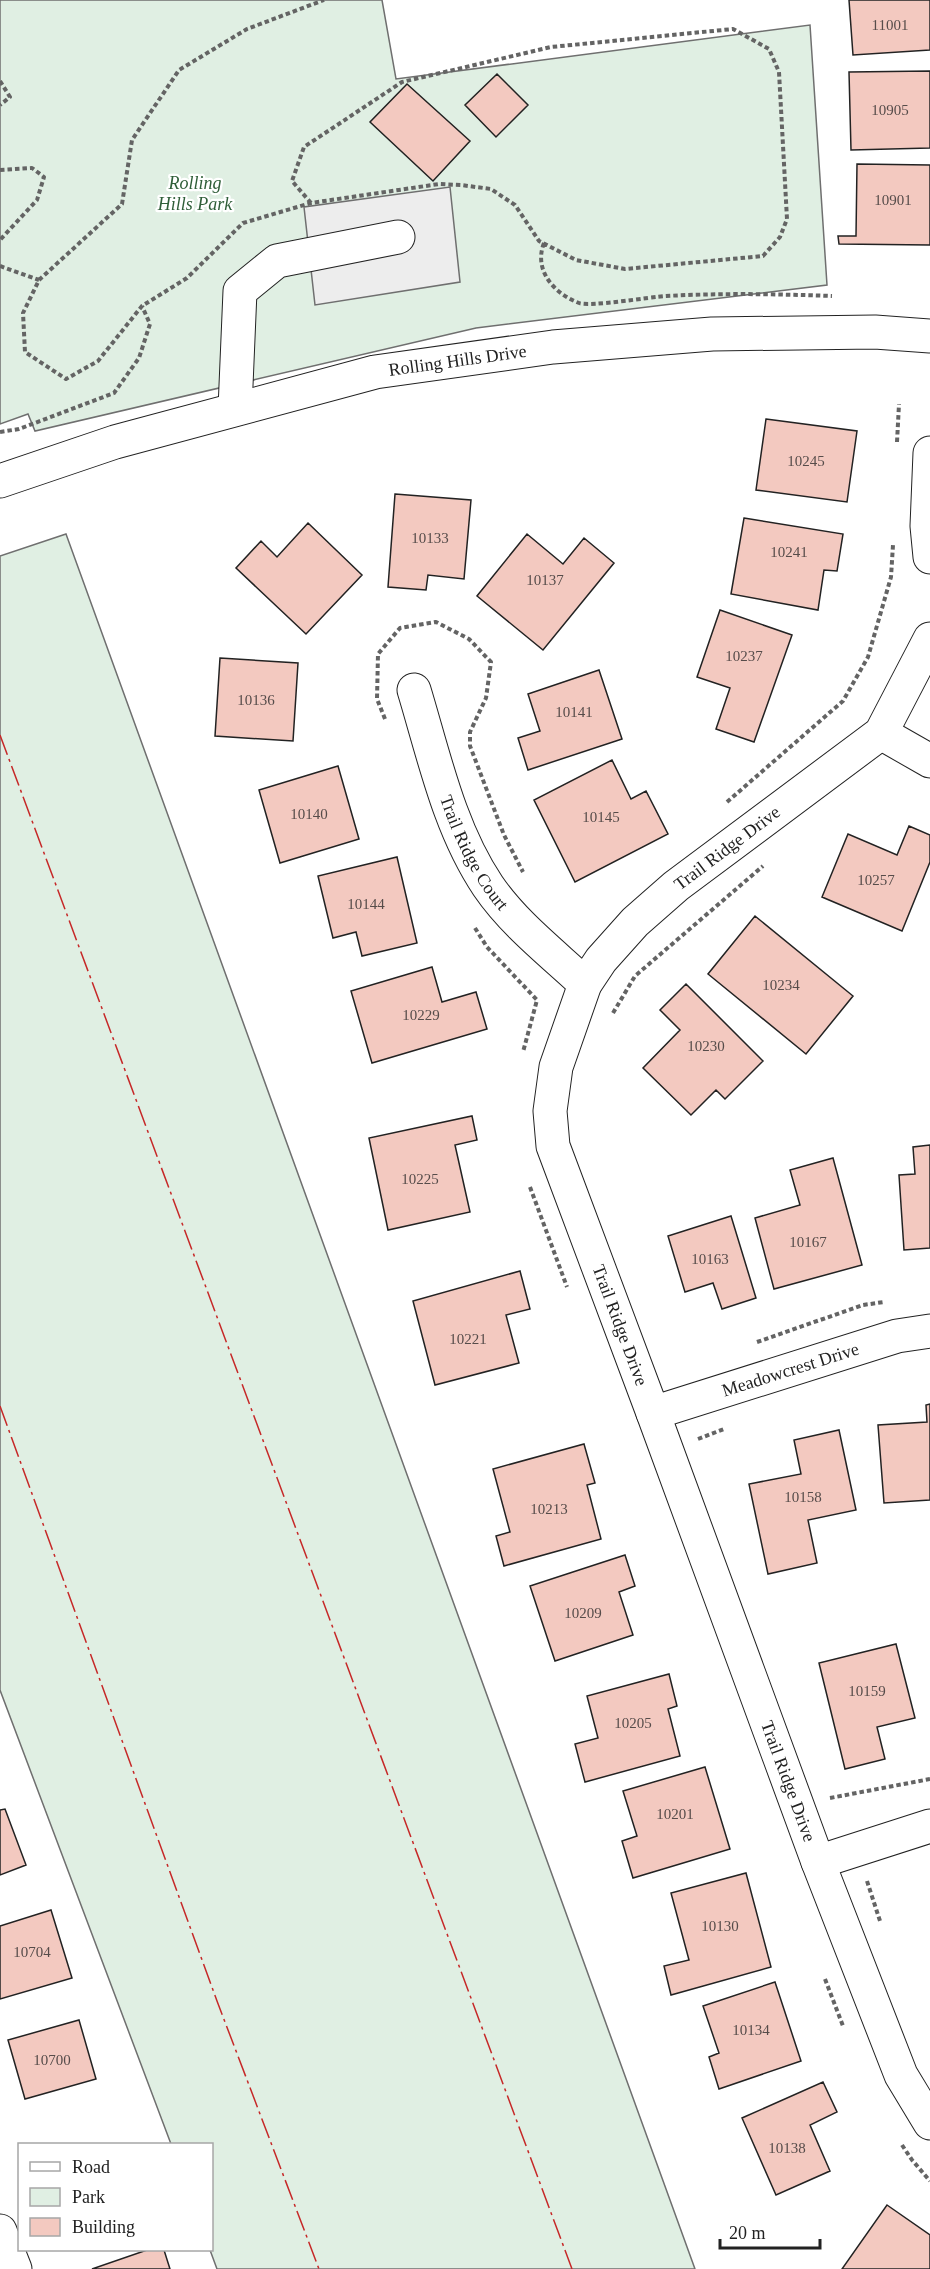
<svg xmlns="http://www.w3.org/2000/svg" width="930" height="2269" font-family="Georgia,serif">
	<rect width="100%" height="100%" fill="#fff"/>
	<path fill="#e0efe3" stroke="#6f6f6f" stroke-width="1.5" d="M0,0H382L396,79L810,25L827,285L476,328L35,431L28,414L0,424Z
		M66,534L695,2269H217L210,2250H212V2144H171L0,1690V556Z"/>
	<path fill="#ededed" stroke="#6f6f6f" stroke-width="1.5" d="M450,187L460,282L315,305L304,207Z"/>
	<path fill="#f3c9c0" stroke="#222" stroke-width="1.5" d="M849,0H930V50L853,55Z
		M930,71V148L851,150L849,72Z
		M497,74L528,105L496,137L465,105Z
		M407,84L470,141L433,181L370,122Z
		M857,164L930,165V245L839,244L838,236H856Z
		M766,419L857,431L847,502L756,490Z
		M395,494L471,500L464,579L428,575L426,590L388,587Z
		M744,518L843,534L837,571L824,570L818,610L731,594Z
		M308,523L362,575L306,634L236,568L261,541L277,557Z
		M527,534L563,564L584,538L614,563L543,650L477,596Z
		M720,610L792,635L754,742L716,729L730,688L697,677Z
		M220,658L298,663L293,741L215,736Z
		M599,670L622,739L528,770L518,738L540,731L528,694Z
		M612,760L631,799L646,791L668,834L575,882L534,800Z
		M338,766L359,839L280,863L259,790Z
		M909,826L930,835V862L902,931L822,897L848,834L897,855Z
		M397,857L417,943L362,956L356,932L333,938L318,876Z
		M755,916L853,996L806,1054L708,974Z
		M432,967L442,1002L476,992L487,1029L372,1063L351,991Z
		M686,984L763,1061L725,1099L716,1090L691,1115L643,1068L680,1030L660,1010Z
		M472,1116L477,1140L455,1145L470,1212L388,1230L369,1138Z
		M930,1145V1248L904,1250L899,1175L915,1174L913,1147Z
		M833,1158L862,1265L774,1289L755,1218L800,1205L790,1170Z
		M731,1216L756,1298L722,1309L713,1283L685,1292L668,1236Z
		M520,1271L530,1309L506,1315L519,1363L435,1385L413,1301Z
		M930,1404V1500L884,1503L878,1425L927,1422L926,1405Z
		M839,1430L856,1510L808,1520L817,1563L768,1574L749,1484L801,1474L794,1440Z
		M584,1444L595,1483L587,1485L601,1539L504,1566L496,1536L510,1532L493,1469Z
		M625,1555L635,1586L619,1592L633,1635L555,1661L530,1586Z
		M896,1644L915,1718L877,1727L885,1759L845,1769L819,1663Z
		M669,1674L677,1706L668,1709L680,1756L585,1782L575,1744L598,1738L587,1696Z
		M705,1767L730,1849L633,1878L622,1841L637,1836L623,1791Z
		M5,1809L26,1865L0,1875V1810Z
		M746,1873L771,1967L671,1995L664,1966L689,1960L671,1893Z
		M51,1910L72,1978L0,1999V1926Z
		M775,1982L801,2061L719,2089L709,2057L719,2053L703,2006Z
		M79,2020L96,2079L25,2099L8,2040Z
		M823,2082L837,2112L810,2125L830,2171L776,2195L742,2118Z
		M887,2205L930,2235V2269H842Z
		M147,2250H164L170,2269H92Z"/>
	<g fill="none" stroke-linecap="round" stroke-linejoin="round">
		<defs>
			<g id="minor">
				<path d="M235,409L240,291L277,261L398,237"/>
				<path d="M930,453L927,526L930,557"/>
				<path id="s1" d="M0,481L115,442L375,372L553,347L712,334L875,332L930,336"/>
				<path id="s2" d="M930,639L881,733L676,886L635,922L601,960L585,984L556,1067L550,1111L553,1146L653,1413L818,1862L901,2075L930,2123"/>
				<path id="s3" d="M414,690C434,756 449,828 488,886C514,924 552,953 585,984"/>
				<path d="M881,733L930,761"/>
				<path id="s4" d="M653,1413L897,1336L930,1331"/>
				<path d="M818,1862L930,1826"/>
				<path d="M0,2231L15,2269"/>
			</g>
		</defs>
		<use href="#minor" stroke="#222" stroke-width="35"/>
		<path stroke="#646464" stroke-width="4" stroke-dasharray="4.5 3" stroke-linecap="butt" d="M0,81L10,97L0,105
			M0,170L32,168L44,177L37,200L0,240
			M311,203L292,181L304,147L402,82L551,47L733,29L769,49L779,72L787,219L780,237L763,256L625,269L576,260L539,241L515,205L491,189L461,185L439,184L311,203L243,223L187,278L142,306L98,361L66,379L25,352L23,313L39,280L122,204L132,140L179,70L247,29L324,0
			M544,243C533,271 555,294 579,303C590,307 650,297 666,296C721,293 777,294 832,296
			M0,266L39,280
			M0,432L19,429L114,393L139,358L150,324L142,306
			M897,442L899,404
			M385,719L377,699L378,654L400,628L436,622L469,639L491,662L486,698L470,732V746L504,835L523,872
			M727,802L843,701L868,657L891,577L893,545
			M475,928L487,947L537,1000L523,1052
			M613,1013L635,976L763,866
			M530,1187L567,1287
			M757,1342L863,1305L884,1302
			M698,1439L724,1429
			M830,1798L930,1779
			M867,1881L880,1921
			M825,1979L843,2026
			M902,2145L912,2160L930,2181"/>
		<use href="#minor" stroke="#fff" stroke-width="33"/>
		<path stroke="#c62828" stroke-width="1.5" stroke-dasharray="21 4.5 3 4.5" stroke-linecap="butt" d="M0,735L572,2269
			M0,1406L217,2001L319,2269"/>
	</g>
	<g text-anchor="middle" dominant-baseline="central" stroke-width="4.5" stroke-linejoin="round" paint-order="stroke">
		<g font-size="15" fill="#564c4a">
			<text x="890" y="25">11001</text>
			<text x="890" y="110">10905</text>
			<text x="893" y="200">10901</text>
			<text x="806" y="461">10245</text>
			<text x="430" y="538">10133</text>
			<text x="789" y="552">10241</text>
			<text x="545" y="580">10137</text>
			<text x="744" y="656">10237</text>
			<text x="256" y="700">10136</text>
			<text x="574" y="712">10141</text>
			<text x="309" y="814">10140</text>
			<text x="601" y="817">10145</text>
			<text x="876" y="880">10257</text>
			<text x="366" y="904">10144</text>
			<text x="781" y="985">10234</text>
			<text x="421" y="1015">10229</text>
			<text x="706" y="1046">10230</text>
			<text x="420" y="1179">10225</text>
			<text x="808" y="1242">10167</text>
			<text x="710" y="1259">10163</text>
			<text x="468" y="1339">10221</text>
			<text x="803" y="1497">10158</text>
			<text x="549" y="1509">10213</text>
			<text x="583" y="1613">10209</text>
			<text x="867" y="1691">10159</text>
			<text x="633" y="1723">10205</text>
			<text x="675" y="1814">10201</text>
			<text x="720" y="1926">10130</text>
			<text x="32" y="1952">10704</text>
			<text x="751" y="2030">10134</text>
			<text x="52" y="2060">10700</text>
			<text x="787" y="2148">10138</text>
		</g>
		<g font-size="18" font-style="italic" fill="#2f5e38" stroke="#fff">
			<text x="195" y="183">Rolling<tspan x="195" dy="21">Hills Park</tspan></text>
		</g>
		<g font-size="18" fill="#222" stroke="#fff">
			<text stroke="none"><textPath href="#s1" startOffset="474">Rolling Hills Drive</textPath></text>
			<text transform="translate(727 848) rotate(-37)">Trail Ridge Drive</text>
			<text stroke="none"><textPath href="#s3" startOffset="174">Trail Ridge Court</textPath></text>
			<text stroke="none"><textPath href="#s2" startOffset="855">Trail Ridge Drive</textPath></text>
			<text stroke="none"><textPath href="#s4" startOffset="144">Meadowcrest Drive</textPath></text>
			<text stroke="none"><textPath href="#s2" startOffset="1341">Trail Ridge Drive</textPath></text>
		</g>
	</g>
	<rect x="18" y="2143" width="195" height="108" fill="#ffffff" stroke="#a7a7a7" stroke-width="1.5"/>
	<rect x="30" y="2162" width="30" height="9" fill="#ffffff" stroke="#a7a7a7" stroke-width="1.5"/>
	<text x="72" y="2173" font-size="18" fill="#222222">Road</text>
	<rect x="30" y="2188" width="30" height="18" fill="#e0efe3" stroke="#a7a7a7" stroke-width="1.5"/>
	<text x="72" y="2203" font-size="18" fill="#222222">Park</text>
	<rect x="30" y="2218" width="30" height="18" fill="#f3c9c0" stroke="#a7a7a7" stroke-width="1.5"/>
	<text x="72" y="2233" font-size="18" fill="#222222">Building</text>
	<path d="M720 2239v9h100v-9" fill="none" stroke="#222222" stroke-width="3"/>
	<text x="729" y="2239" font-size="18" fill="#222222" stroke="#ffffff" stroke-width="4.5" paint-order="stroke">20 m</text>
</svg>
